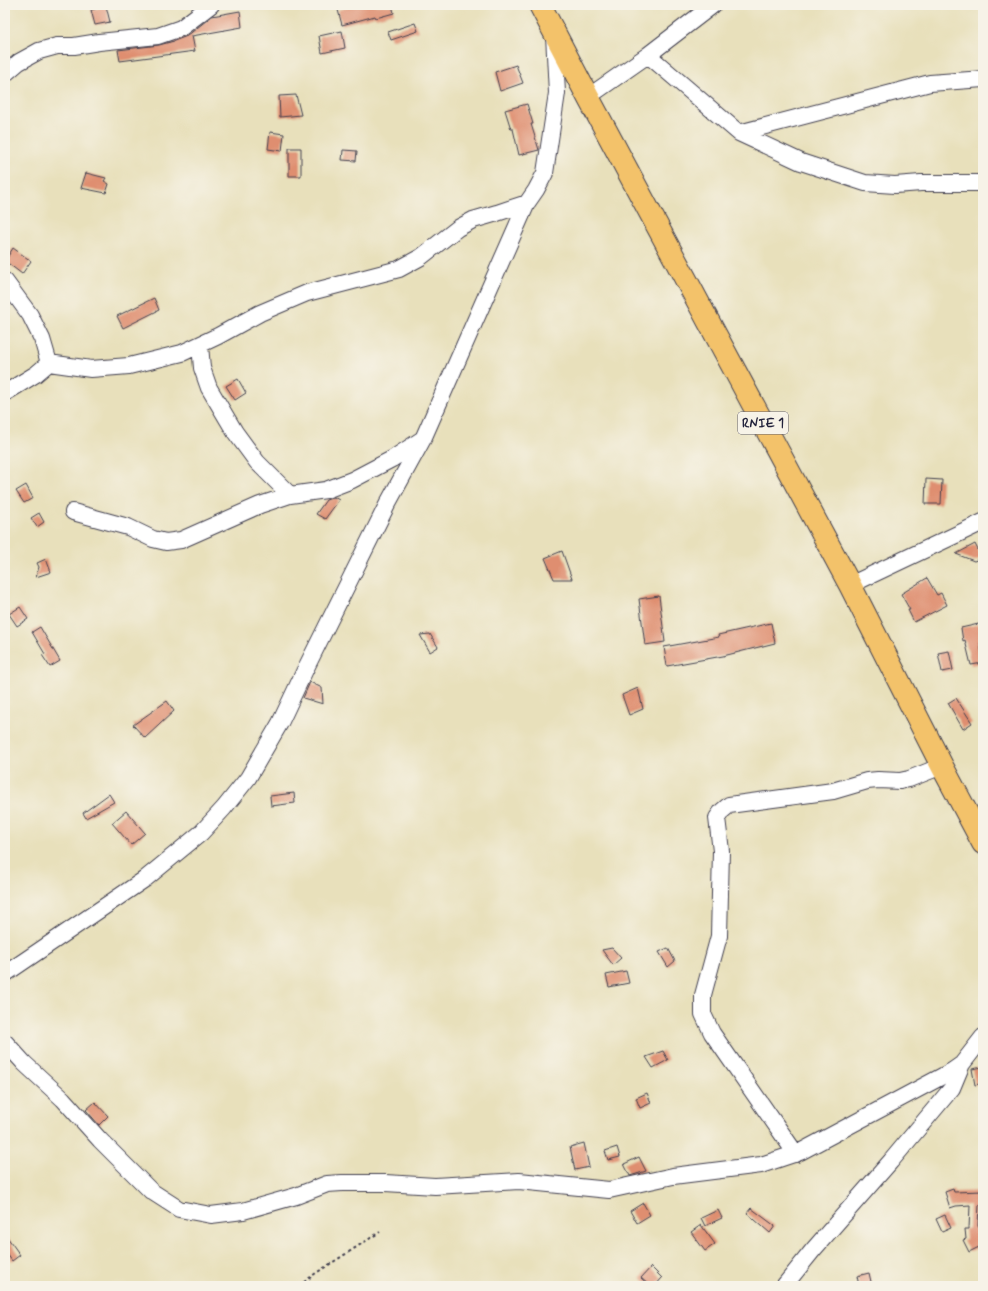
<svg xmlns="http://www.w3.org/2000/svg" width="988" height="1291" font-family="Mynerve,sans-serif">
	<rect width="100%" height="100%" fill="#f7f3e8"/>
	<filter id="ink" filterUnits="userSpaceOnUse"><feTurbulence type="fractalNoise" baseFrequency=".025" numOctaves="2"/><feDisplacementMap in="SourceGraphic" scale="8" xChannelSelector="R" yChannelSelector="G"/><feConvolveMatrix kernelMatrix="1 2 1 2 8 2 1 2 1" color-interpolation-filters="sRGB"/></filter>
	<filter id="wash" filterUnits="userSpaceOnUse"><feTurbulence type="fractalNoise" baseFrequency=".012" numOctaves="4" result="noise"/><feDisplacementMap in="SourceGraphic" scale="16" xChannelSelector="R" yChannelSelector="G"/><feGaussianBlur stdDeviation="0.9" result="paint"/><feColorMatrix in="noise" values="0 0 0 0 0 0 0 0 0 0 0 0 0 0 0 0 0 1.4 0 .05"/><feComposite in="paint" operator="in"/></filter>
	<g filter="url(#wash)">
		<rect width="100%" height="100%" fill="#e8e0bb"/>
		<g id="blocks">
			<path fill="#df8e70" d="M355,5H392L394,13L376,18L375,16L342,25L338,10Z
				M106,6L110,22L95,25L91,10Z
				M240,11L242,27L192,36L195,51L120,61L118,50L159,45L174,41L187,36L212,16Z
				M415,23L418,31L391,40L388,32Z
				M342,31L345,48L322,53L319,36Z
				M516,65L523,83L500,91L495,72Z
				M296,95L301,115L280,117L279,96Z
				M527,104L533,124H531L539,150L519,155L513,129H511L505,110Z
				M270,132L284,134L282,151L268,149Z
				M289,148H301V176H289Z
				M343,150L357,151L356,161L342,160Z
				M86,173L106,178L104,181L109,184L106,193L81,188Z
				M13,248L31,261L22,274L5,261Z
				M154,298L159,310L123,328L117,316Z
				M238,379L246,393L235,400L226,386Z
				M926,479L942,480L941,504H925Z
				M26,485L33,498L24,503L16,491Z
				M334,497L339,500L325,519L316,514L326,500Z
				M39,513L44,522L37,527L31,518Z
				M975,544L982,558L974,561L956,554Z
				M562,551L572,579H554L545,558Z
				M46,559L51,572L36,577L39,567L37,563Z
				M927,578L937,595L941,593L947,605L914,622L908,610H910L901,594Z
				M659,596L665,642L645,645L639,599Z
				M20,607L28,619L17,626L9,614Z
				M771,623L775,643L723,656L667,666L664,647L719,637L718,635Z
				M983,623V643H980L983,663L971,665L965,640L963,641L961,628Z
				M40,627L60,661L50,667L42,655L45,654L32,632Z
				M430,634L438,647L430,652L420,635Z
				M949,651L953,670L942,672L938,653Z
				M310,682L322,688L323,704L303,698Z
				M638,688L643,709L629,715L622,695Z
				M956,698L972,723L963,729L948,703Z
				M167,701L174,711L145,738L133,725Z
				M294,793L295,803L271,806L270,796Z
				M109,794L114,802L86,818L83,813Z
				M126,811L145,833L131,845L112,823Z
				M612,948L621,958L613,965L602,950Z
				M668,948L675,961L668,967L659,952Z
				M626,971L629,983L609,987L606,975Z
				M663,1051L668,1060L653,1068L646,1057Z
				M983,1067V1083L975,1085L972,1069Z
				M647,1093L651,1103L640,1108L636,1098Z
				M95,1102L108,1116L99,1125L86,1110Z
				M584,1143L589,1167L575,1170L570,1147Z
				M617,1147L620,1157L608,1160L605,1151Z
				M639,1157L646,1171L630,1176L624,1164Z
				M953,1189L954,1192L983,1191V1205H979L978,1226L983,1234V1245L969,1252L963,1240L966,1239L965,1229H969L970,1205L956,1206L950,1208L945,1192Z
				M643,1203L650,1215L637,1223L630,1211Z
				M751,1208L775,1226L770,1233L747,1213Z
				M718,1210L722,1218L705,1226L701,1218Z
				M945,1215L951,1228L942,1232L936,1219Z
				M701,1225L715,1244L705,1251L691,1232Z
				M5,1234L20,1255L12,1261L5,1251Z
				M651,1267L662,1278L655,1286H650L641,1278Z
				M869,1273L872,1286H859L857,1276Z"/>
		</g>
	</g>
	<g filter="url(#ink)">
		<use href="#blocks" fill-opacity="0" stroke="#403e4e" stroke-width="1"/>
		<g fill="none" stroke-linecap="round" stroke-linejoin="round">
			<defs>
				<path id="minor" d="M648,55L739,133L801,162L865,183L895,185L921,183H983
					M5,74L19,62L39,51L57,46H74L99,42L158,36L181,28L211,5
					M588,97L648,55L713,5
					M739,133L930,83L983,79
					M5,281L30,315L42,339L49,363
					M200,345L202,368L209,388L235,432L257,462L290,495
					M5,393L36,374L49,363L91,369L129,366L182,353L218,336L260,313L307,293L399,269L421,257L458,228L473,220L497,213L527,203L536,190L545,173L557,93L554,35
					M73,512L128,527L153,539L166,542L181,540L260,505L290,495L326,490L352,480L392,459L421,440
					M850,585L983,522
					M5,974L145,879L201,833L224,808L248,778L280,723L305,670L388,503L423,439L527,203
					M5,1042L24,1063L63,1099L100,1140L151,1191L179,1209L211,1215L243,1211L296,1196L327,1184L342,1183H385L435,1186L519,1181L609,1190L673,1176L761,1165L800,1152L952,1071L962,1064L983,1037
					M796,1154L712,1033L703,1014V995L719,936L721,851L717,818L722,811L729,805L833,791L867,781L878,780L900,781L909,779L942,766
					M784,1286L813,1250L891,1161L952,1088L962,1064"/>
				<path id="highway" d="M540,5L588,97L850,585L942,766L983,843"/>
			</defs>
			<use href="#minor" stroke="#403e4e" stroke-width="18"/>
			<use href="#highway" stroke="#403e4e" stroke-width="24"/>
			<path stroke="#403e4e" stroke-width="2" stroke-dasharray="3 3" stroke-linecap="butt" d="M299,1286L316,1273L380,1232"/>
			<use href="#minor" stroke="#fff" stroke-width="16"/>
			<use href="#highway" stroke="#f3c26a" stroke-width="22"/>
		</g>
	</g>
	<g text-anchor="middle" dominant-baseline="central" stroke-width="4" stroke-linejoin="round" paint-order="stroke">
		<rect fill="#f7f3e8" stroke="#62616f" stroke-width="1" x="738" y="412" width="50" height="22" rx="3"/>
		<g font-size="13" font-weight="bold" fill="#22223b">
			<text x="763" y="423">RNIE 1</text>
		</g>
	</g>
	<rect width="988" height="1291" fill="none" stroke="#f7f3e8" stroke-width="20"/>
</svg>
